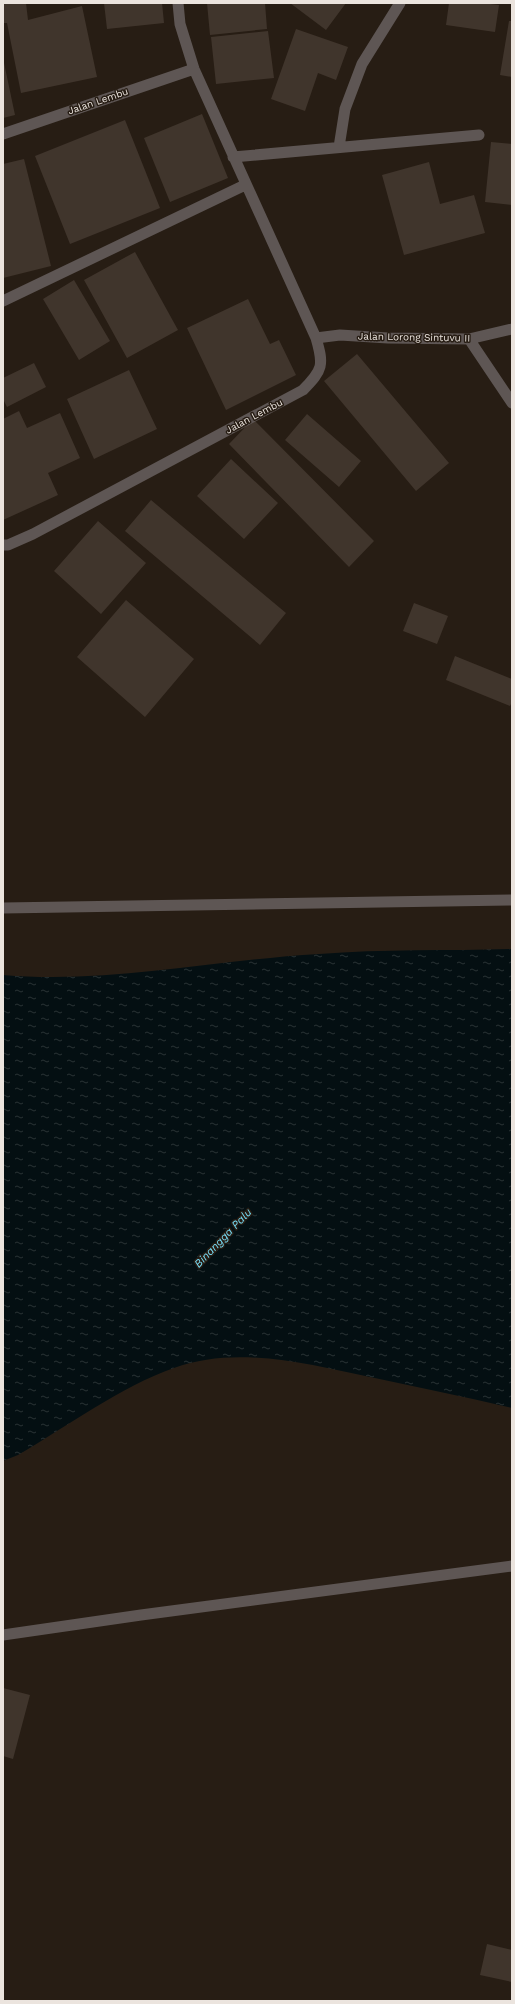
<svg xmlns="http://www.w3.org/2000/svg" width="515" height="2004" font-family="'Work Sans',sans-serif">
	<defs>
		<pattern id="water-ripples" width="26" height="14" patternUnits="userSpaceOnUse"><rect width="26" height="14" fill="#040f12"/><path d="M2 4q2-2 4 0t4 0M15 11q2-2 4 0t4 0" fill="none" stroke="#293234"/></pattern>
	</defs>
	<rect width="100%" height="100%" fill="#271d14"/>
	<path fill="url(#water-ripples)" d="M512,949V1408C465,1397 418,1387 370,1377C307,1364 237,1345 174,1368C120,1387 68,1426 18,1455L3,1461V975C109,984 214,960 319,954C383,949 448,951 512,949Z"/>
	<path fill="#40352c" d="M3,3H26L28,20L82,6L97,77L21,93L7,23H3Z
		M104,3H162L164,23L107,29Z
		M207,3H265L267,29L210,35Z
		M290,3H346L326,30Z
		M449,3H482L499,5L495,32L446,25Z
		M509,21H512V77L500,75Z
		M296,29L348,47L336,80L318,73L305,111L271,99Z
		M268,31L274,78L216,84L211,37Z
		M3,58L15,115L3,118Z
		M202,114L228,178L170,202L144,138Z
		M125,120L160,208L70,244L35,156Z
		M491,142L512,144V205L485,202Z
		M24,159L51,266L3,278V164Z
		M429,162L440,204L474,195L485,233L404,255L382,175Z
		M135,252L178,330L127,358L84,280Z
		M74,280L110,341L79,360L43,299Z
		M248,299L270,344L279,340L296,375L226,410L187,328Z
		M357,354L449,463L416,491L324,381Z
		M34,363L46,387L7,407L3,399V378Z
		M129,370L157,429L94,459L67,399Z
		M19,411L27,428L60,413L80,458L48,473L58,495L3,520V419Z
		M307,414L361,461L339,487L285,440Z
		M253,419L374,541L349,567L229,444Z
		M231,459L278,503L244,539L197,496Z
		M151,500L286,613L260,645L125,531Z
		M98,521L146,563L101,614L54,571Z
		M126,600L194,659L145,717L77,657Z
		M414,603L448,616L437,644L403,631Z
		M455,656L512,679V702L510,706L446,680Z
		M3,1688L30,1695L13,1759L3,1756Z
		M487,1944L512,1950V1982L480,1975Z"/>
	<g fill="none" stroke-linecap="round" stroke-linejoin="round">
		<path stroke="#5e5654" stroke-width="11" d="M3,134L194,69
			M339,147L345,109L362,64L400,3
			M233,157L479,135
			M3,301L245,185
			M316,338L340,335L388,338L469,339L512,329
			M469,339L512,403
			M3,545H8L33,534L303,390C323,370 324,365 316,338L194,69L180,24L178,3
			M3,908L512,900
			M3,1635L141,1615L512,1566"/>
	</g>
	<g text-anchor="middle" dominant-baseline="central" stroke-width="3" stroke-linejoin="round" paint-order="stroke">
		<g font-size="10" fill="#ebe4de" stroke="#271d14">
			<text transform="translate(98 101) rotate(-19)">Jalan Lembu</text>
			<text transform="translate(414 337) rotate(1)">Jalan Lorong Sintuvu II</text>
			<text transform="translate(254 416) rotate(-28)">Jalan Lembu</text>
		</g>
		<g font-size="11" font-style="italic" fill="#77def8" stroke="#271d14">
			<text transform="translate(223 1238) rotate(-46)">Binangga Palu</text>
		</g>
	</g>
	<rect width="515" height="2004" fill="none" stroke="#ebe4de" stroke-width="8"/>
</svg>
